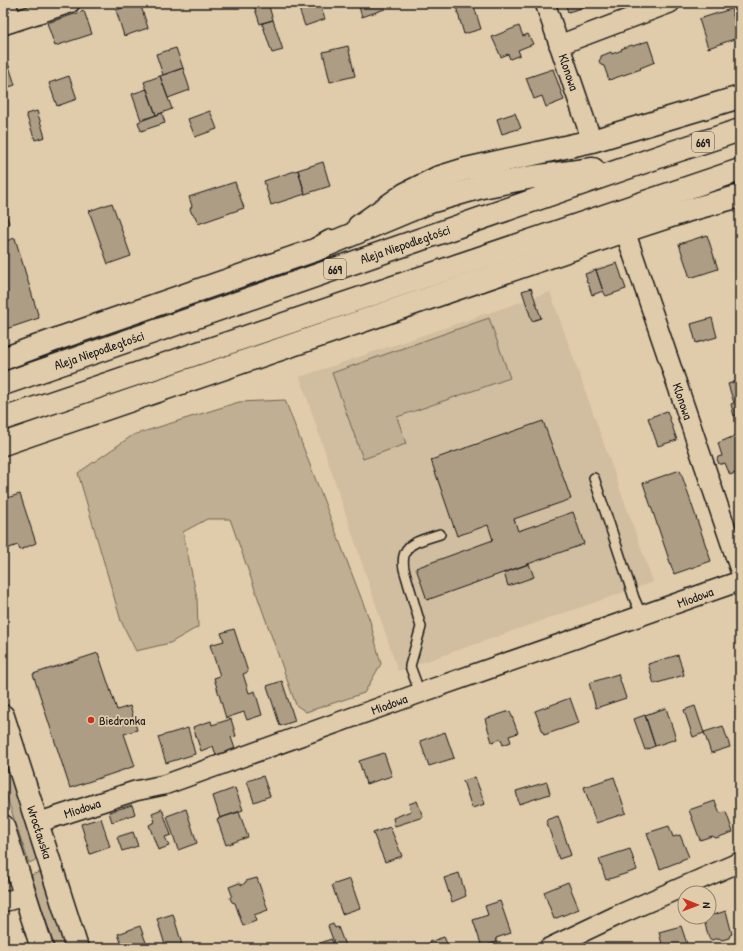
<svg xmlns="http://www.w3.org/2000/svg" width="743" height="951" font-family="'Patrick Hand',sans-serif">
	<rect width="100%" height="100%" fill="#e0cbaa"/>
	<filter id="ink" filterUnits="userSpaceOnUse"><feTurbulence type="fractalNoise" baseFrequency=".025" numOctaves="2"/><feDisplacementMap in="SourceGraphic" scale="8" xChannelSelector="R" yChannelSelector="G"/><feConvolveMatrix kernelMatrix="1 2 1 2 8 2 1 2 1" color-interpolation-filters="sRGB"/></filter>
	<g filter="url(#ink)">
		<path fill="#d1bd9f" d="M550,292L653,582L398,671L300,377Z"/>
		<path fill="#c0af92" stroke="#6e6657" d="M489,318L510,378L397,417L406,444L363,459L332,373Z
			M285,400L370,621L381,664L364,693L306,712L296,705L230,519H207L183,532L197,598L198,627L170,643L136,651L121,621L78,473L133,435L239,402Z
			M3,750L38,859L29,863L3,786Z
			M43,871L68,948H55L31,875Z
			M3,932H4L10,948H3Z"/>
		<path fill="#ad9d85" stroke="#1c1c1c" d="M138,3H140L148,28L124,36L116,10Z
			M253,3H268L273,20L260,24Z
			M297,3H319L325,19L305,26Z
			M358,3H384L385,9L362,17Z
			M455,3H473L481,29L464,34Z
			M565,3H584L585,7L568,12Z
			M731,9L740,37L708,48L699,19Z
			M84,11L92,34L55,46L47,23Z
			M273,20L283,50L272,53L262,23Z
			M519,26L523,36L528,34L533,44L518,50L520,55L510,59L508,54L501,57L492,37Z
			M648,41L655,62L640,68L641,69L609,80L604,66L601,65L599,61L601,58V56L611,52L612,54L622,50L621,49L632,45L633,46Z
			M348,46L355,76L330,82L323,52Z
			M176,48L183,68L163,75L156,54Z
			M8,63L15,85L3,89V64Z
			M183,68L190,90L168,98L160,76Z
			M553,69L564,100L546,107L542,96L534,99L526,78Z
			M69,76L77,99L57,106L49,83Z
			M160,76L172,109L156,115L144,82Z
			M147,89L156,115L141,120L132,94Z
			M37,111L45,137L35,140L26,114Z
			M210,111L217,129L195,137L188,119Z
			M162,113L165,123L141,131L138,122Z
			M515,113L521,128L502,134L497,119Z
			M323,162L330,186L305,194L298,170Z
			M298,170L305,194L271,205L264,181Z
			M235,182L244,208L198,224L195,216L192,214L190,209L192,206L189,197Z
			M112,203L131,256L108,264L89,211Z
			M3,205L9,223L3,226Z
			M707,235L718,269L690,278L679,244Z
			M15,238L39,318L3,330V242Z
			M617,263L626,289L606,296L603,291L596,270Z
			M596,270L603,291L592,295L588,283H587L586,281L587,280L585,274Z
			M531,288L541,318L532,321L522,291Z
			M712,318L717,337L696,343L691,324Z
			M740,376V414L734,416L731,404L734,403L728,384L737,381L736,377Z
			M667,411L677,440L658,446L648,418Z
			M543,421L571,499L514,519L518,531L573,512L584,544L427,600L416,568L493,540L488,525L457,536L431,460Z
			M739,434L740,471L730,475L725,463L721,464H719L717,459L718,457L722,456L718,443Z
			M680,470L711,561L674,574L643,483Z
			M20,494L36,543L20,550L18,545L3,550V499Z
			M529,564L534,577L508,586L504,573Z
			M234,629L248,672L243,674L249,693L255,691L262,715L247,720L244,712L226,718L214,678L220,676L210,645L224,641L221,633Z
			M98,653L117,710L130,706L137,730L124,734L135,766L70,788L33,674Z
			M678,655L684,675L654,684L648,664Z
			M618,674L626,698L596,708L589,683Z
			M282,681L295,721L280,726L267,686Z
			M570,698L579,723L544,735L535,711Z
			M695,706L704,733L693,737L684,710Z
			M666,708L676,739L655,746L645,715Z
			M510,711L518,733L509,736L511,742L503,745L501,739L492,742L485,719Z
			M645,715L655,746L645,750L634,719Z
			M231,719L236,736L231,737L235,749L216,755L213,746L201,751L193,727L211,721L212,725Z
			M723,726L730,747L711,753L704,732Z
			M188,728L195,754L166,763L158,737Z
			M445,732L454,758L429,766L420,741Z
			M384,753L392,776L366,784L359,761Z
			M263,776L270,796L254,802L247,781Z
			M475,777L485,804L472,808L463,781Z
			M614,777L626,813L596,823L584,787Z
			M547,782L550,794L519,804L516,791Z
			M235,788L243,810L220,818L213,796Z
			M417,801L423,817L395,826L393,818L411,811L409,804Z
			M715,801L720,813L726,812L733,832L716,838L712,836L700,840L689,810Z
			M132,805L135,814L112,822L109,812Z
			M162,809L171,835L165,837L169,846L158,850L149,825L155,822L152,813Z
			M186,809L197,843L178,850L167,816Z
			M239,812L248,837L226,845L217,819Z
			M558,816L571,855L559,859L546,820Z
			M101,818L110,847L90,854L81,824Z
			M669,826L673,837L680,835L689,857L681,860V861L660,869L647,833Z
			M390,827L402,856L385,862L373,833Z
			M133,832L138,846L122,851L117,837Z
			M630,849L637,870L606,880L599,859Z
			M459,873L466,896L452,902L444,878Z
			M257,878L268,910L254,915L256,921L243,926L235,903L232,902L230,898L232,895L229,887L239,883L242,885L245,883L246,881Z
			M350,879L360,908L342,914L332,885Z
			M568,882L579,909L554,919L544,892Z
			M500,901L511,933L496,938L497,942L482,947L473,920L488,915L485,906Z
			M709,907H711L713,915L726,911L732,934L730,935L729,938L722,940L719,938L712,940L709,938L703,917H709Z
			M173,914L183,948H166L157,919Z
			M333,924L335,928L338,927L346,948H336L328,926Z
			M140,926L148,948H123L118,934Z
			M681,926L687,944L679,946L680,948H663L659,932Z
			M444,937L449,948H431L429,942Z
			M331,939L335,948H317L316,945Z"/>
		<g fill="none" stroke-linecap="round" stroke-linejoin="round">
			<defs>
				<path id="service" d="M11,3L17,20
					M594,478L634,598L642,616
					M420,693L410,666L421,627L404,569C399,542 420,541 440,534"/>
				<path id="minor" d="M545,3L592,141
					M3,25L70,3
					M559,45L670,3
					M625,231L740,570
					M37,823L135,791L164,785L420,693L740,581
					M3,902L25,896
					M549,948L616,916L740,862"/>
				<path id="secondary" d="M359,226L405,194L437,178L466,169L592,141L740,97
					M3,359L60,338L315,250L331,241
					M3,444L625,231L686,211L740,196
					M3,716L77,948
					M3,826L42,948"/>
				<path id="primary" d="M315,250L430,202L482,187L533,177L593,169
					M3,384L667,154L740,130
					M3,419L740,170"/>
			</defs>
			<use href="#service" stroke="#1c1c1c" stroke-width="12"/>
			<use href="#minor" stroke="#1c1c1c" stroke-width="22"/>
			<use href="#secondary" stroke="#1c1c1c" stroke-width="25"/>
			<use href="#primary" stroke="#1c1c1c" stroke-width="25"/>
			<use href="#service" stroke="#e0cbaa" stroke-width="9"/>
			<use href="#minor" stroke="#e0cbaa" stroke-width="19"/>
			<use href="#secondary" stroke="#e0cbaa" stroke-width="22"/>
			<use href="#primary" stroke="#e0cbaa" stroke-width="22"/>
		</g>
	</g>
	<circle fill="#c8321e" stroke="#e0cbaa" stroke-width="1.5" cx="91" cy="720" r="4"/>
	<g text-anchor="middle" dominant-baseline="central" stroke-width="3.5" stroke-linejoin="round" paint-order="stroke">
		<g fill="#e0cbaa" stroke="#575047" stroke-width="1">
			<rect x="692" y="132" width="22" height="20" rx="3"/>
			<rect x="324" y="259" width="22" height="20" rx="3"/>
		</g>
		<g font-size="12" font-weight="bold" fill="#1c1c1c">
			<text x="703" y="142">669</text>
			<text x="335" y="269">669</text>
		</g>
		<g font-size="13" fill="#1c1c1c" stroke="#e0cbaa">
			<text transform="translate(569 72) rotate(71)">Klonowa</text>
			<text transform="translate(405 244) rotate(-19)">Aleja Niepodległości</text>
			<text transform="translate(99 350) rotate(-19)">Aleja Niepodległości</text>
			<text transform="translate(683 401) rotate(71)">Klonowa</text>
			<text transform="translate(695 597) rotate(-20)">Miodowa</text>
			<text transform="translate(389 704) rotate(-20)">Miodowa</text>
			<text transform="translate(82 808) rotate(-18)">Miodowa</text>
			<text transform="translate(40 832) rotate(72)">Wrocławska</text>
		</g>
		<g font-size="13" fill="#1c1c1c" stroke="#e0cbaa" text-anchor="start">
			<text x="99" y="720">Biedronka</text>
		</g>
	</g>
	<rect width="743" height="951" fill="none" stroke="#e0cbaa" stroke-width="16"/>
	<rect x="8" y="8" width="727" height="935" fill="none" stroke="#1c1c1c" stroke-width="1.5" filter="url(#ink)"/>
	<g transform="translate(697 905) rotate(91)"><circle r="19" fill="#e0cbaa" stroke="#928571"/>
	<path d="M0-3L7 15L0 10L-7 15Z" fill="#c8321e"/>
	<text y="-6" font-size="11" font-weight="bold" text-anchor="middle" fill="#1c1c1c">N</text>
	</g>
</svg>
